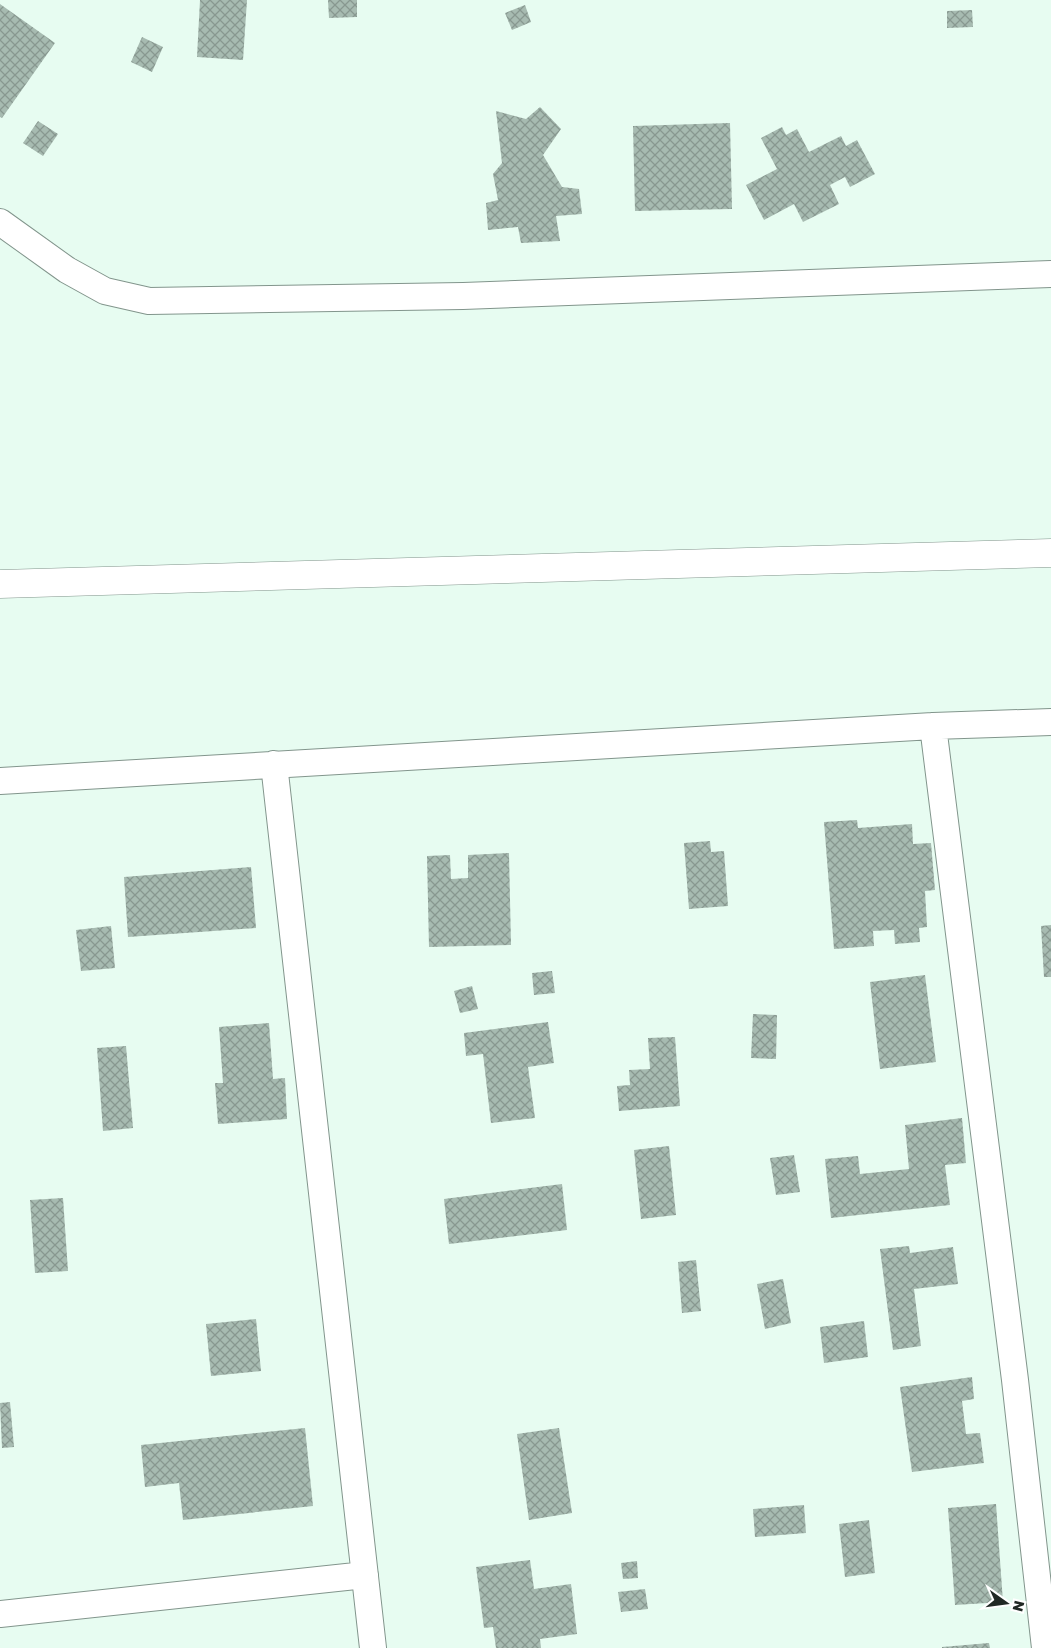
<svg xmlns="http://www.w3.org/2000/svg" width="1051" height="1648" font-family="'Golos Text',sans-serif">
	<defs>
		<pattern id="building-cross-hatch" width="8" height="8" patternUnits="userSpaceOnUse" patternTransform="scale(1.25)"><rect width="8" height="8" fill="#a7bbb1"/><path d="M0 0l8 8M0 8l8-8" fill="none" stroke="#889890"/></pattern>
	</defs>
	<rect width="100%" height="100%" fill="#e7fcf1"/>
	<path fill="url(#building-cross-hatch)" d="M200,0H247L243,60L197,57Z
		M328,0H357V17L329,18Z
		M0,4L55,43L2,118L0,117Z
		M525,5L531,22L512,30L505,13Z
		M972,10L973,27L947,28V11Z
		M142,37L163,47L152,72L131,62Z
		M540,107L561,129L543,155L562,187L579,189L582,214L556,216L560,241L521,243L518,227L488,230L486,203L498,200L493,174L502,163L496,111L526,119Z
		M38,121L58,134L43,156L23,143Z
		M730,123L732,209L635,211L633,126Z
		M782,127L786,135L797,129L809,152L841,136L846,146L857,140L875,174L850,187L845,177L830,185L839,204L803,222L794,204L764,220L746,185L777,169L761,138Z
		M857,820L858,828L912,824L913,844L931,843L935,890L925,891L927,927L919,928L920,942L895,944L894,930L873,931L874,946L834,949L824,822Z
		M710,841L711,852L724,851L728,906L689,909L684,843Z
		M509,853L511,945L429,947L427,856L450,855L451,879L468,878V855Z
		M251,867L256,928L128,937L124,877Z
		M1051,925V977H1044L1041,926Z
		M111,926L115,968L81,971L76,930Z
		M552,971L555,993L534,995L532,973Z
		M925,975L936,1062L880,1069L870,982Z
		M472,986L478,1009L460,1013L454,991Z
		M753,1014L777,1015L776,1059L751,1058Z
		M548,1022L554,1063L528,1067L535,1118L491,1123L483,1054L466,1056L464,1033Z
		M269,1023L273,1079L285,1078L287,1119L218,1124L215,1083H223L219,1027Z
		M675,1037L680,1106L619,1111L617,1086L630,1085L629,1070L650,1069L648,1038Z
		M126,1046L133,1128L103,1131L97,1048Z
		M962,1118L966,1163L945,1165L950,1205L831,1218L825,1159L858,1156L860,1174L909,1169L905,1125Z
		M669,1146L676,1215L641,1219L634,1150Z
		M794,1155L800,1192L776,1195L770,1158Z
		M562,1184L567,1230L449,1244L444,1199Z
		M63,1198L68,1271L35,1273L30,1200Z
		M909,1246L910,1253L953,1247L958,1284L914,1289L921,1346L893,1350L880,1249Z
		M696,1260L701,1311L682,1313L678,1262Z
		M783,1279L791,1323L765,1329L757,1284Z
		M256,1319L261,1371L211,1376L206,1324Z
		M864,1321L868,1357L824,1363L820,1327Z
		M972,1377L974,1399L962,1401L966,1434L980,1433L984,1463L912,1472L900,1387Z
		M10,1402L14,1447L2,1448L0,1403Z
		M305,1428L313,1506L183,1520L179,1483L145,1487L141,1445Z
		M559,1428L572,1513L529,1520L517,1434Z
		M996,1504L1003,1602L955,1605L948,1508Z
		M804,1505L806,1533L755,1537L753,1509Z
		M869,1520L875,1573L845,1577L839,1524Z
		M530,1560L534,1589L571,1584L577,1634L540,1639L541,1648H496L493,1627L484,1628L476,1567Z
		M637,1561L638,1578L623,1579L621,1563Z
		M645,1589L648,1609L621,1612L618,1592Z
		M989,1643L990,1648H942V1647Z"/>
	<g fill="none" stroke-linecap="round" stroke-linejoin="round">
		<defs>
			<path id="street" d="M0,222L67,270L105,291L149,301L463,296L1051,274
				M933,726L1015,1380L1045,1648
				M274,764L373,1648
				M0,781L933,726L1051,722
				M0,1614L365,1575"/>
			<path id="secondary" d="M0,584L1051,553"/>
		</defs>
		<use href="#street" stroke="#82958c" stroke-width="28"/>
		<use href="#secondary" stroke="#82958c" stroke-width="29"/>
		<use href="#street" stroke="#fff" stroke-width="26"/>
		<use href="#secondary" stroke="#fff" stroke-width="28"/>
	</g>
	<g transform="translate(1006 1603) rotate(104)" stroke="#ffffff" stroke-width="4" paint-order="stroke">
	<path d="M0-4L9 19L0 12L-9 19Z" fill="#202824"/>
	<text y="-8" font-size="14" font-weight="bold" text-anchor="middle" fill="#202824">N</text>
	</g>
</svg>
